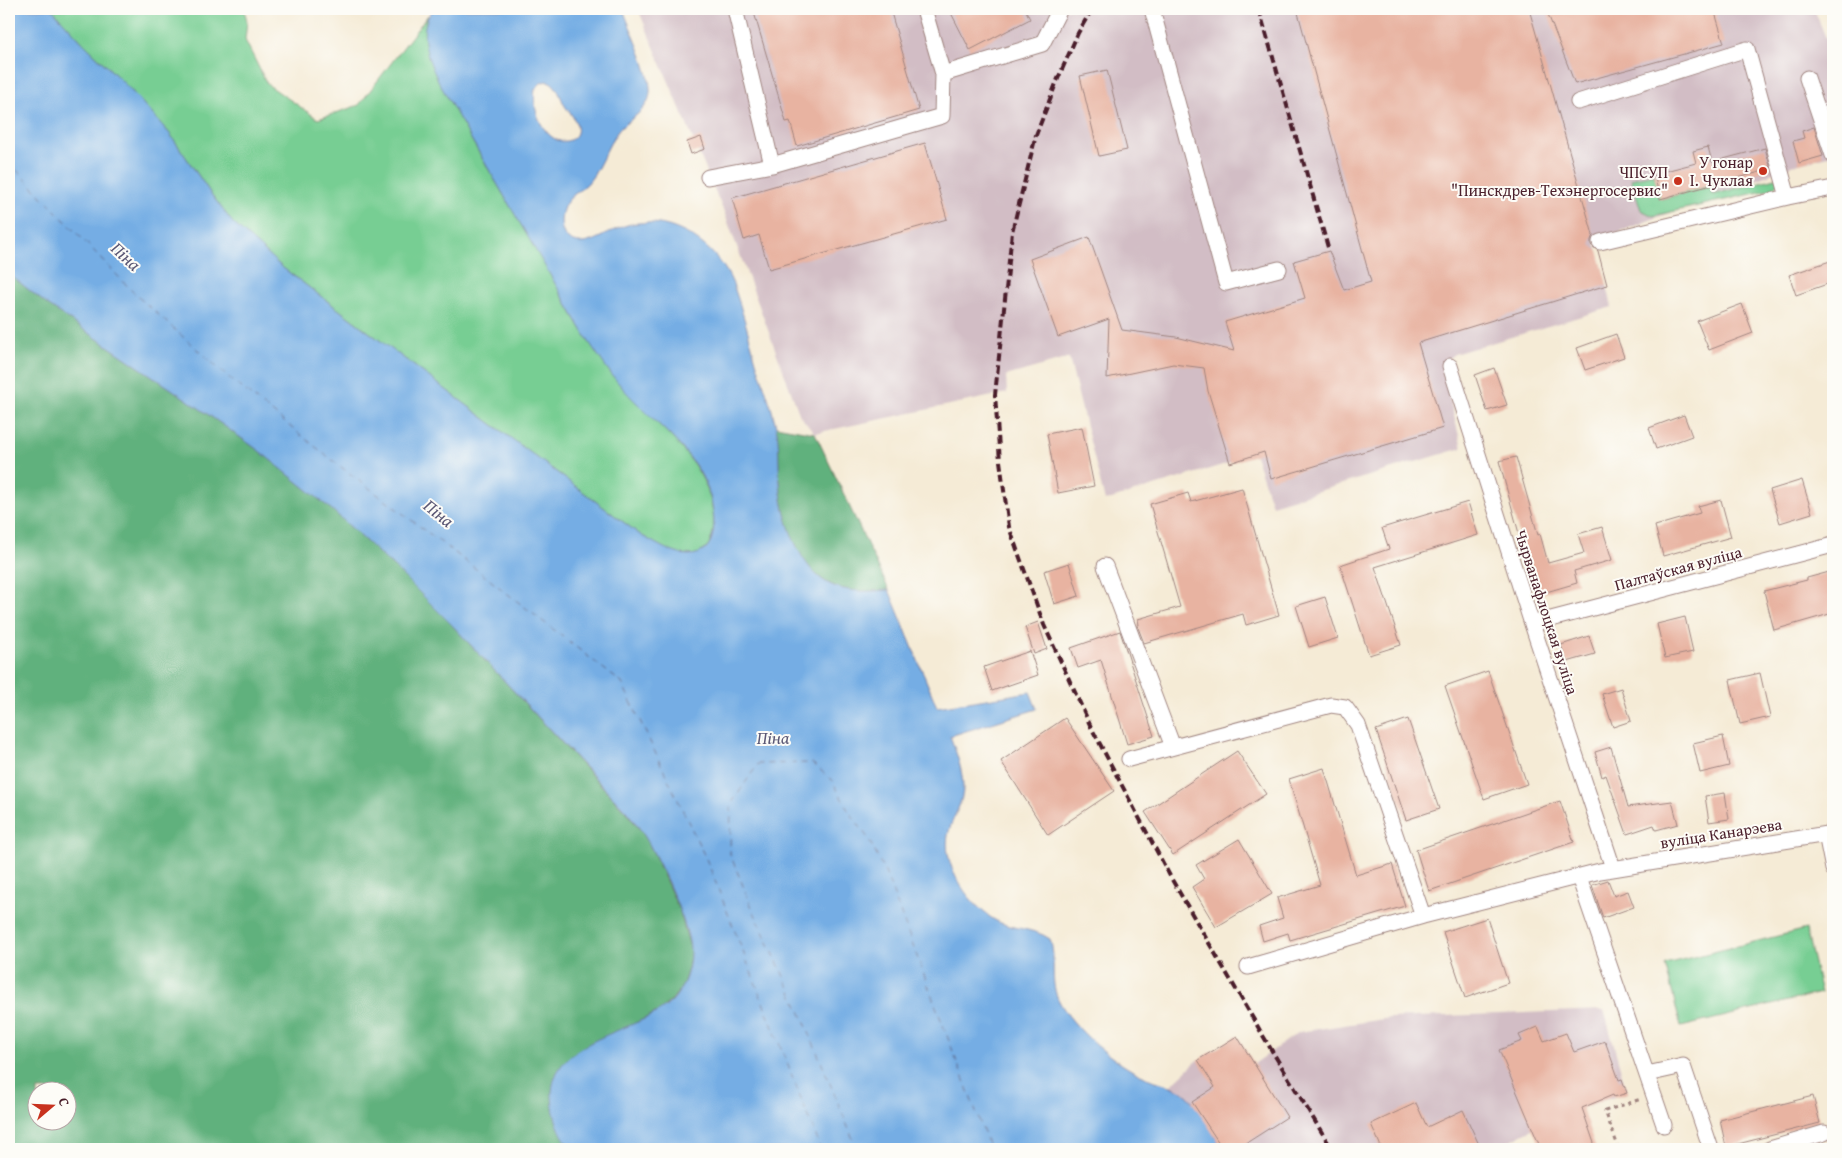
<svg xmlns="http://www.w3.org/2000/svg" width="1842" height="1158" font-family="'Gentium Book Plus',serif">
	<rect width="100%" height="100%" fill="#fdfcf7"/>
	<filter id="ink" filterUnits="userSpaceOnUse"><feTurbulence type="fractalNoise" baseFrequency=".02" numOctaves="2"/><feDisplacementMap in="SourceGraphic" scale="10" xChannelSelector="R" yChannelSelector="G"/><feConvolveMatrix kernelMatrix="1 2 1 2 8 2 1 2 1" color-interpolation-filters="sRGB"/></filter>
	<filter id="wash" filterUnits="userSpaceOnUse"><feTurbulence type="fractalNoise" baseFrequency=".0096" numOctaves="4" result="noise"/><feDisplacementMap in="SourceGraphic" scale="20" xChannelSelector="R" yChannelSelector="G"/><feGaussianBlur stdDeviation="1.12" result="paint"/><feColorMatrix in="noise" values="0 0 0 0 0 0 0 0 0 0 0 0 0 0 0 0 0 1.4 0 .05"/><feComposite in="paint" operator="in"/></filter>
	<g filter="url(#wash)">
		<rect width="100%" height="100%" fill="#f5ebd6"/>
		<path fill="#d2bdc5" d="M638,9H1814L1833,55V155L1799,163L1595,241L1607,285L1612,307L1454,354L1441,364L1462,448L1272,505L1255,455L1105,501L1069,358L1006,376L1007,393L815,433L800,416L726,217Z
			M1604,1010L1627,1093L1595,1103L1532,1129L1494,1149H1223L1186,1095L1170,1086L1198,1060L1237,1036L1254,1064L1299,1032L1390,1018Z"/>
		<path fill="#77ce93" stroke="#60765f" d="M52,9H244L247,21L245,40L267,84L318,119L359,105L428,15C420,36 429,58 437,78C468,136 502,192 535,248C558,288 580,330 607,368C636,409 689,442 707,489C717,514 721,563 679,554C666,551 654,542 642,536L283,268L233,223L211,194L170,134L128,87L83,43Z
			M1654,174L1661,199L1710,186L1712,195L1778,177L1779,183L1774,188L1765,191L1653,216L1641,210L1631,179Z
			M1806,929L1821,993L1681,1027L1665,964Z"/>
		<path fill="#61b17d" stroke="#566854" fill-rule="evenodd" d="M9,274L49,306L189,401L258,450L331,509L395,568L452,625L627,813L644,835L655,856L680,912L691,951L688,969L682,987L671,1001L657,1012L566,1060L556,1074L552,1093L571,1149H9ZM38,1090H68V1120H38Z
			M776,426L815,433L889,590C870,591 850,593 832,585C797,569 783,519 780,484C778,465 779,446 776,426Z"/>
		<path fill="#75ade4" stroke="#606688" fill-rule="evenodd" d="M9,9H52L83,43L128,87L170,134L211,194L233,223L283,268L642,536C654,542 667,551 680,554C721,562 717,516 708,490C694,451 656,424 628,394C613,378 601,360 589,342L456,113C441,85 409,39 433,9H623C630,29 652,73 650,93C648,112 628,119 618,131C606,147 601,167 588,183C580,191 569,196 564,207C561,214 560,225 563,232C567,242 578,245 588,242C602,238 614,228 631,224C673,216 717,245 733,284C742,309 749,336 756,361C763,383 771,404 776,426C780,444 778,463 780,482C782,516 799,573 834,586C852,593 871,591 889,590L937,707L1030,692L1037,709L950,736C956,752 963,770 963,788C963,804 953,816 949,831C940,863 967,902 993,919C1010,930 1033,927 1050,939C1057,960 1049,979 1058,999C1073,1029 1115,1064 1145,1077C1158,1083 1175,1085 1187,1095C1199,1107 1213,1134 1223,1149H571C559,1133 553,1117 552,1097C550,1036 639,1034 672,1001C684,988 690,969 690,952C691,928 658,859 645,837C640,828 633,820 627,812L452,625L395,568L331,509L258,450L189,401L49,306L9,274ZM548,81C558,85 560,97 565,106C569,112 575,118 577,126C580,138 567,144 557,140C540,132 532,106 535,89L542,82Z"/>
		<g fill="none" stroke-linecap="round" stroke-linejoin="round">
			<path stroke="#5b5875" stroke-width="1" stroke-dasharray="6 5" stroke-linecap="butt" d="M9,162L136,295L228,377L332,460L463,559L622,683L708,863L821,1149
				M857,1149L801,1013L753,910L730,854L731,804L758,764L812,763L832,780L848,810L868,838L885,872L990,1149"/>
		</g>
		<g id="blocks">
			<path fill="#e8b3a1" d="M753,9H890L919,110L797,146L790,121L786,122Z
				M949,9H1025L1030,19L970,50Z
				M1297,9H1529L1593,235L1591,240V245L1598,251L1607,285L1418,343L1443,428L1271,479L1264,452L1230,463L1208,391L1204,368L1173,364L1107,378L1109,319L1058,337L1030,259L1089,237L1122,330L1176,337L1234,351L1225,322L1305,298L1294,261L1329,251L1344,290L1371,282Z
				M1546,9H1714L1724,43L1575,84Z
				M1107,70L1127,150L1099,156L1080,76Z
				M1814,127L1823,156L1799,163L1793,141L1804,138L1802,131Z
				M701,137L705,149L691,154L687,142Z
				M925,143L947,219L769,269L759,235L744,240L732,198Z
				M1708,147L1712,162L1765,148L1771,169L1660,199L1654,174L1696,163L1693,151Z
				M1833,260V282L1796,295L1789,275Z
				M1742,304L1753,333L1709,350L1697,321Z
				M1616,334L1624,357L1585,370L1577,348Z
				M1494,368L1507,405L1487,411L1475,375Z
				M1684,415L1692,436L1656,449L1649,428Z
				M1082,427L1094,486L1058,493L1047,434Z
				M1516,457L1538,535L1540,534L1548,563L1584,553L1578,534L1602,527L1612,560L1574,571L1577,583L1536,595L1499,461Z
				M1802,480L1812,513L1780,523L1770,490Z
				M1242,488L1279,615L1246,625L1243,614L1144,643L1137,625H1139L1138,619L1180,607L1150,504L1188,493L1191,502Z
				M1721,500L1731,537L1663,556L1655,526L1700,513L1698,506Z
				M1468,502L1478,535L1375,567L1401,645L1369,655L1340,565L1389,549L1382,528Z
				M1069,563L1079,596L1054,604L1044,571Z
				M1833,571V613L1774,630L1764,591L1807,580V578Z
				M1325,597L1338,638L1309,647L1296,606Z
				M1685,617L1693,652L1665,658L1657,624Z
				M1038,622L1047,649L1034,654L1025,627Z
				M1120,631L1154,736L1127,744L1101,660L1078,668L1071,648Z
				M1589,636L1595,654L1567,662L1561,645Z
				M1030,651L1038,675L992,691L984,667Z
				M1488,671L1527,784L1484,799L1445,686Z
				M1760,673L1770,717L1740,724L1730,680Z
				M1621,688L1631,721L1613,727L1602,694Z
				M1065,718L1114,791L1048,835L1001,761Z
				M1408,719L1439,809L1406,820L1376,730Z
				M1723,736L1729,766L1700,773L1693,743Z
				M1611,747L1628,807L1672,801L1678,824L1656,830L1654,825L1627,834L1606,775L1602,777L1595,752Z
				M1237,751L1266,794L1173,855L1145,812Z
				M1324,768L1356,875L1392,864L1405,906L1290,940L1288,933L1263,941L1259,926L1283,918L1277,898L1320,885L1289,779Z
				M1725,793L1729,819L1709,822L1705,796Z
				M1560,801L1574,842L1429,891L1416,850Z
				M1239,839L1272,894L1216,927L1192,887L1204,879L1196,865Z
				M1608,880L1614,896L1628,891L1634,907L1603,918L1592,885Z
				M1487,918L1508,983L1465,998L1443,932Z
				M1538,1027L1544,1041L1566,1033L1574,1052L1605,1041L1619,1080L1622,1079L1627,1093L1614,1097L1613,1095L1582,1108L1596,1149H1541L1499,1050L1522,1041L1519,1035Z
				M1237,1036L1287,1117L1237,1149H1223L1192,1102L1215,1087L1198,1060Z
				M1813,1096L1820,1123L1726,1147L1720,1120Z
				M1416,1103L1427,1127L1463,1110L1481,1149H1382L1371,1124Z"/>
		</g>
	</g>
	<g filter="url(#ink)">
		<use href="#blocks" fill-opacity="0" stroke="#a08580" stroke-width="1"/>
		<g fill="none" stroke-linecap="round" stroke-linejoin="round">
			<defs>
				<path id="minor" d="M735,9L772,165
					M1152,9L1226,283L1279,269
					M943,74L1042,44L1060,9
					M1807,78L1833,155
					M1578,102L1747,49L1788,197
					M708,177L772,165L942,116L943,74L924,9
					M1600,242L1788,197L1833,188
					M1450,366L1532,624L1613,868
					M1105,566L1173,747
					M1532,624L1833,545
					M1129,759L1331,705L1345,707L1358,725L1423,916
					M1826,834L1833,869
					M1579,877L1664,1125
					M1248,967L1423,916L1600,871L1833,833
					M1647,1074L1683,1066L1711,1149
					M1770,1149L1824,1133"/>
			</defs>
			<use href="#minor" stroke="#a08580" stroke-width="17"/>
			<path stroke="#a08580" stroke-width="3" stroke-dasharray="4 4" stroke-linecap="butt" d="M1619,1149L1605,1111L1641,1099"/>
			<use href="#minor" stroke="#fff" stroke-width="15"/>
			<path stroke="#4a1f2b" stroke-width="4" stroke-dasharray="8 4" stroke-linecap="butt" d="M1092,9L1078,33L1057,81L1036,135L1012,232L995,395L1000,461L1009,527L1044,625L1091,727L1171,878L1272,1051L1332,1149
				M1259,9L1329,251"/>
		</g>
	</g>
	<g fill="#c8321e" stroke="#fdfcf7" stroke-width="2">
		<circle cx="1763" cy="171" r="5"/>
		<circle cx="1678" cy="181" r="5"/>
	</g>
	<g text-anchor="middle" dominant-baseline="central" stroke-width="4" stroke-linejoin="round" paint-order="stroke">
		<g font-size="16" fill="#4a1f2b" stroke="#fdfcf7" text-anchor="end">
			<text x="1753" y="162">У гонар<tspan x="1753" dy="18">І. Чуклая</tspan></text>
			<text x="1668" y="172">ЧПСУП<tspan x="1668" dy="18">"Пинскдрев-Техэнергосервис"</tspan></text>
		</g>
		<g font-size="16" fill="#4a1f2b" stroke="#fdfcf7">
			<text transform="translate(1678 568) rotate(-15)">Палтаўская вуліца</text>
			<text transform="translate(1547 612) rotate(72)">Чырванафлоцкая вуліца</text>
			<text transform="translate(1721 833) rotate(-9)">вуліца Канарэева</text>
		</g>
		<g font-size="18" font-style="italic" fill="#5b5875" stroke="#fdfcf7">
			<text transform="translate(126 256) rotate(43)">Піна</text>
			<text transform="translate(439 513) rotate(39)">Піна</text>
			<text x="773" y="737">Піна</text>
		</g>
	</g>
	<rect width="1842" height="1158" fill="none" stroke="#fdfcf7" stroke-width="30"/>
	<g transform="translate(52 1106) rotate(71)"><circle r="24" fill="#fdfcf7" stroke="#b5a4a5"/>
	<path d="M0-4L9 19L0 12L-9 19Z" fill="#c8321e"/>
	<text y="-8" font-size="14" font-weight="bold" text-anchor="middle" fill="#4a1f2b">С</text>
	</g>
</svg>
